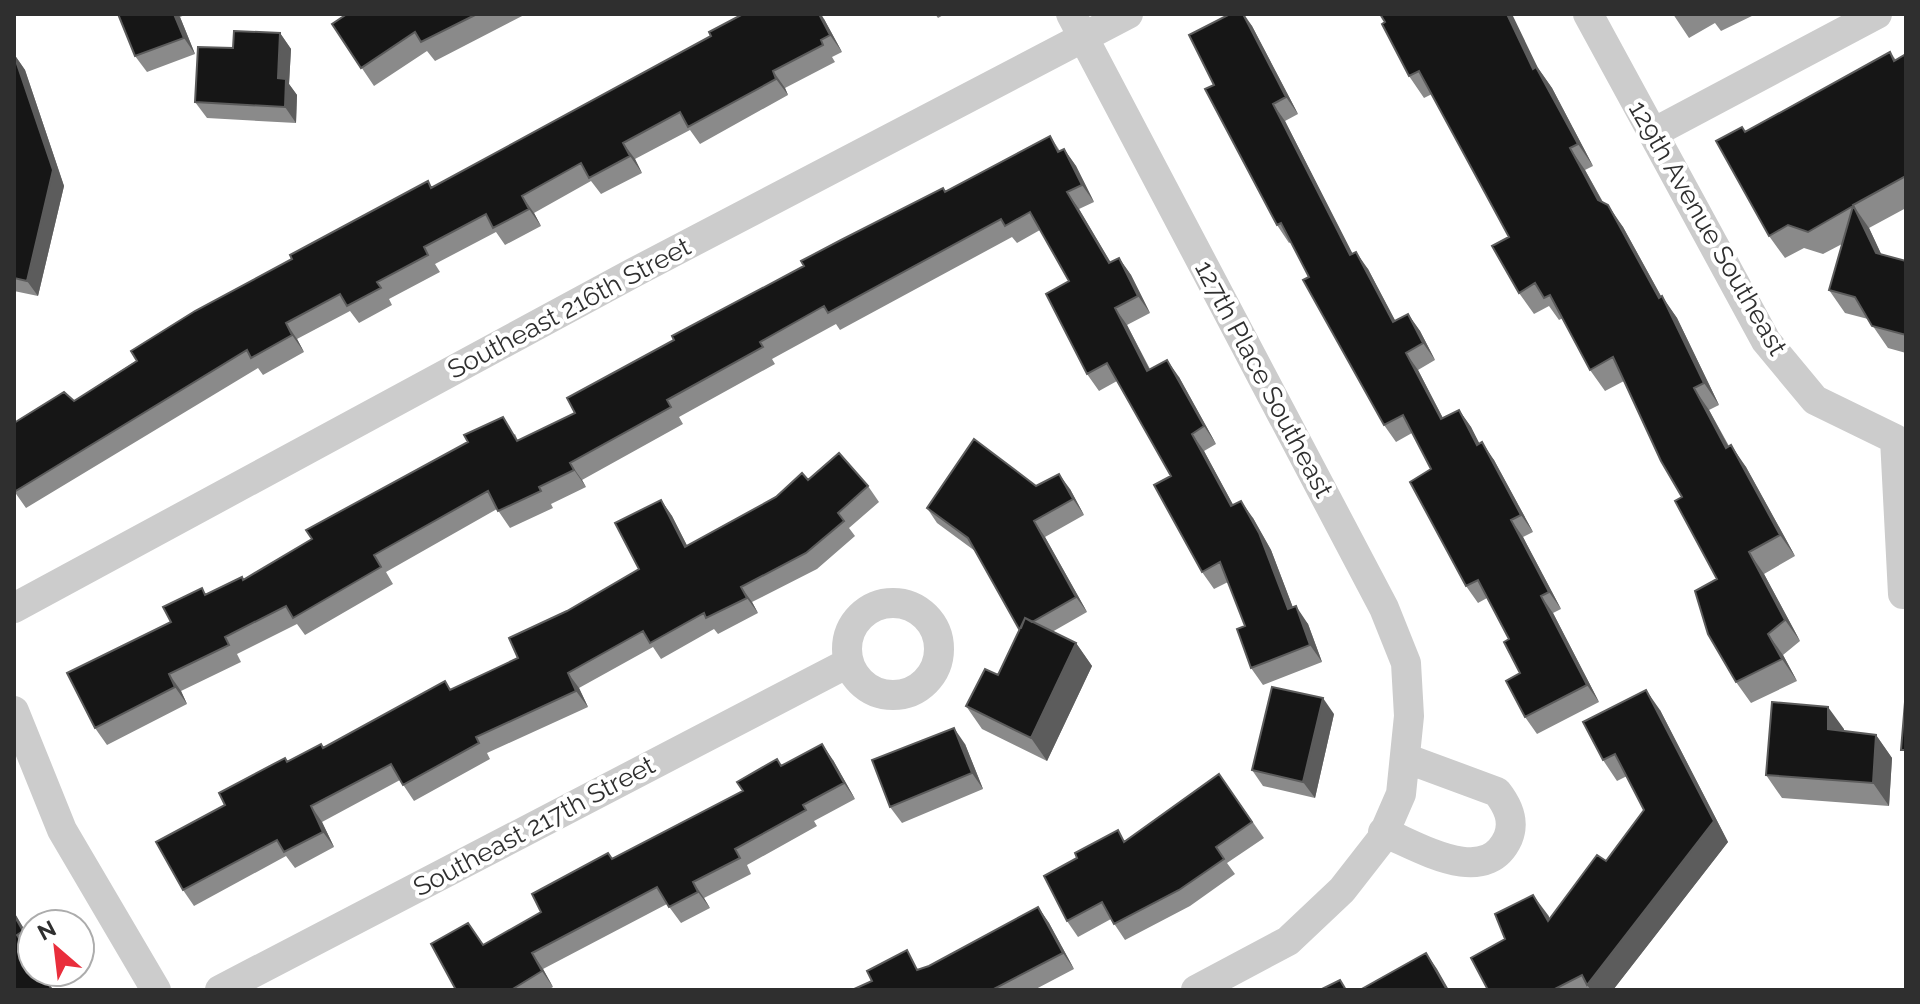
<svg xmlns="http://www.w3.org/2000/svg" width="1920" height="1004" font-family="Raleway,sans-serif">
	<rect width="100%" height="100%" fill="#fff"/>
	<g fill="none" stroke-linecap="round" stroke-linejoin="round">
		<path stroke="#ccc" stroke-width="30" d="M1071,14L1384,608L1406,663L1409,716L1401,794L1381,840L1342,890L1288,941L1196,990
			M1588,14L1766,341L1815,400L1895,439
			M1653,133L1877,14
			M1895,439L1903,594
			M847 649a46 46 0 1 1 92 0a46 46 0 1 1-92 0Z
			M14,608L633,273L1128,14
			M14,711L62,830L156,990
			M1383,832C1418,846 1485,889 1508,838C1515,821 1508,806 1497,792L1405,758
			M220,990L848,663"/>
	</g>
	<path fill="#8a8a8a" d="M118,14H187L180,17L195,54L147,72L135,56Z
		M347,14H526L435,61L427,51L374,86L332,24Z
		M935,14H945L938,18Z
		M1230,14H1244L1252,26L1298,114L1285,121L1352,254L1368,269L1395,321L1408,314L1420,331L1435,360L1418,370L1443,418L1459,410L1471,427L1479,444L1494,460L1533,532L1523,537L1561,609L1553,613L1599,702L1537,734L1525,717L1520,673L1509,639L1487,598L1478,603L1466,586L1431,469L1412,433L1396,442L1384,425L1291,242L1289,243L1277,225L1214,85Z
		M1673,14H1756L1721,31L1715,23L1689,38Z
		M824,19L842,52L832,57L835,62L785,88L788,95L700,144L690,130L635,159L642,173L601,194L591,181L534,213L541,226L505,245L496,232L435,264L440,272L389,299L392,305L359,323L350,311L297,339L304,352L263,375L258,368L26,508L14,491L74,401L292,259L428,181L432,188Z
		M1385,22L1538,68L1552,88L1593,166L1585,170L1603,202L1623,227L1661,296L1677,318L1719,405L1709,410L1729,446L1746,467L1795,556L1764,574L1800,641L1783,655L1797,681L1751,703L1736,682L1717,579L1682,497L1624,381L1605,391L1590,370L1563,318L1559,320L1549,306L1534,314L1519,293L1509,237L1432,94L1424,98L1409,76Z
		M280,33L291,49L289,84L297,95L296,123L207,118L195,102L233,48Z
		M1890,52L1896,60L1906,54V208L1869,228L1881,254L1906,261V353L1888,348L1868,319L1845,313L1829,290L1842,244L1823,254L1804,248L1785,258L1769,236L1745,132Z
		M14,54L25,70L64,186L38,296L14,291Z
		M1050,136L1060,151L1064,149L1076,166L1094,202L1079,209L1111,263L1119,258L1131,275L1150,313L1127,325L1150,369L1179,377L1216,444L1204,451L1233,505L1253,518L1271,550L1293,608L1308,624L1322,662L1263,685L1251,668L1245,626L1228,582L1214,589L1202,572L1171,476L1117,381L1099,391L1087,374L1069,281L1040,230L1017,243L1012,237L840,330L836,324L772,359L775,364L679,417L683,424L582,480L586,487L551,504L553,508L510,528L497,509L386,572L393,584L305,635L297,624L237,654L241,662L181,691L187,704L107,745L95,728L171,622L244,579L515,434L518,441L575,413L945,192Z
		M808,480L868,486L879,502L849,528L855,536L817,569L752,602L758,613L718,634L714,629L661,659L653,647L579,688L588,707L487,753L490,759L414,801L400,780L322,822L334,847L295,868L286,856L194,906L183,890L225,805L287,762L323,748L445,681L451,690L518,658L567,611L639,569L661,500L672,516L687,546Z
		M1036,486L1070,489L1084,515L1045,537L1087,612L1052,632L1076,643L1092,666L1047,761L982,729L966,706L998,675L1020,630L975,551L937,523L927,508Z
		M1660,710L1728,842L1613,990H1488L1505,939L1548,915L1550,919L1606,861L1644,810L1627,776L1617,781L1603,760Z
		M1334,714L1315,798L1263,786L1252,770Z
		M1844,729V731L1876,735L1892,758L1889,806L1782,798L1766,775Z
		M965,744L983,789L902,823L890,807Z
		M833,760L855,799L814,821L817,826L747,865L751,874L704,898L710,908L681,923L667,904L543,969L553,987L548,990H456L483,945L541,912L608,853L613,859L743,791L782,766Z
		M1219,774L1264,838L1227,863L1235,874L1190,906L1125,940L1111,919L1078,937L1067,921L1126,841Z
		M1038,907L1049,923L1074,969L1034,990H852L929,966Z
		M14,912L32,942V948L28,951L32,957V972H41L53,990H14Z"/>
	<path fill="#5c5c5c" d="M174,14H178L180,17L195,54L184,38Z
		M819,14H821L824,19L842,52L830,35Z
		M1243,14L1252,26L1298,114L1286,97Z
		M1507,14H1512L1538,68L1552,88L1593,166L1578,144L1533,69Z
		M280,33L291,49L289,84L297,95L296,123L285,107L278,78Z
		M14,54L25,70L64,186L38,296L27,281Z
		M773,71L785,88L788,95L776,79Z
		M1273,104L1285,121L1362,272L1350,255Z
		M623,143L635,159L642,173L630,156Z
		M1570,148L1585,170L1613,221L1598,200Z
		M1064,149L1076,166L1094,202L1082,185Z
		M1067,192L1079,209L1121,280L1109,263Z
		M522,196L534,213L541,226L529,209Z
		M1608,205L1623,227L1662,298V296L1677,318L1719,405L1704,383Z
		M1853,205L1869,228L1891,275L1876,253Z
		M1356,252L1368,269L1405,339L1393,322Z
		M1119,258L1131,275L1150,313L1138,296Z
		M1115,308L1127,325L1159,388L1147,371Z
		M1408,314L1420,331L1435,360L1423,343Z
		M286,323L297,339L304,352L292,335Z
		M1406,353L1418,370L1452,436L1441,419Z
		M1167,360L1179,377L1216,444L1204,426Z
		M1694,388L1709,410L1741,470L1726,448Z
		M1459,410L1471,427L1489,462L1477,445Z
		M1192,434L1204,451L1243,523L1231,506Z
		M1482,442L1494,460L1533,532L1521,515Z
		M1731,445L1746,467L1795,556L1780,535Z
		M570,463L582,480L586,487L574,470Z
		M1059,474L1070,489L1084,515L1073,499Z
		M661,500L672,516L696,563L685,547Z
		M1241,501L1253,518L1271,550L1300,626L1288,609Z
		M1511,520L1523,537L1561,609L1549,592Z
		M1034,521L1045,537L1087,612L1076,597Z
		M1749,552L1764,574L1800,641L1785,620Z
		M741,587L752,602L758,613L747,598Z
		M1541,596L1553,613L1599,702L1587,685Z
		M1296,606L1308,624L1322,662L1310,645Z
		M1768,634L1783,655L1797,681L1782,659Z
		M1076,643L1092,666L1047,761L1031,738Z
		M568,673L579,688L588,707L576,691Z
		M169,674L181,691L187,704L175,687Z
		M1646,690L1660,710L1728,842L1613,990H1591L1587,985L1714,821Z
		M1323,698L1334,714L1315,798L1303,782Z
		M1828,707L1844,729V752L1828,729Z
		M954,728L965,744L983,789L972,773Z
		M1876,735L1892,758L1889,806L1873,783Z
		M822,744L833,760L855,799L844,783Z
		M311,806L322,822L334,847L323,832Z
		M693,882L704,898L710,908L698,892Z
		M1533,895L1548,915L1562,942L1548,921Z
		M1038,907L1049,923L1074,969L1063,953Z
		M14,912L32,943L14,915Z
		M532,953L543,969L553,987L542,971Z
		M1426,953L1437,969L1449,990H1447Z"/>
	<path fill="#161616" stroke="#5c5c5c" stroke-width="2" d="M118,14H174L184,38L135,56Z
		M347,14H477L421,42L415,32L361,68L332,24Z
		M743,14H819L830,35L821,40L823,45L773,71L776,79L688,127L680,112L623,143L630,156L589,178L581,163L522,196L529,209L493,228L486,214L424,247L428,255L377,282L381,288L347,306L340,294L286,323L292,335L251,358L247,350L14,492V423L64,392L74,401L137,361L131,351L195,311L292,259L290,255L428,181L431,188L711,36L709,32Z
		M1230,14H1243L1286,97L1273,104L1350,255L1356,252L1393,322L1408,314L1423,343L1406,353L1441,419L1459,410L1477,445L1482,442L1521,515L1511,520L1549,592L1541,596L1587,685L1525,717L1506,681L1520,673L1504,642L1509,639L1478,580L1466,586L1410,482L1431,469L1403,415L1384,425L1303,280L1309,277L1281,223L1277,225L1205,89L1214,85L1189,35Z
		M1380,14H1507L1533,69L1536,67L1578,144L1570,148L1598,200L1608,205L1659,298L1662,296L1704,383L1694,388L1726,448L1731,445L1780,535L1749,552L1785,620L1768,634L1782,659L1736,682L1708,634L1695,591L1717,579L1675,501L1682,497L1661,461L1613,357L1590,370L1550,295L1544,298L1535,283L1519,293L1492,246L1509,237L1419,71L1409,76L1382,24L1385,22Z
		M234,31L280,33L278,78L286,79L285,107L195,102L198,47L233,48Z
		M1890,52L1894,61L1906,54V176L1853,205L1876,253L1906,261V335L1872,326L1855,297L1829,290L1853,206L1808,232L1788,225L1769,236L1716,141L1742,127L1745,132Z
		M14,55L53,170L27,281L14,278Z
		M1050,136L1058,152L1064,149L1082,185L1067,192L1109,263L1119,258L1138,296L1115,308L1147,371L1167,360L1204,426L1192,434L1231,506L1241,501L1259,533L1288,609L1296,606L1310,645L1251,668L1237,629L1245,626L1220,562L1202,572L1154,485L1171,476L1107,363L1087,374L1046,294L1069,281L1030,212L1005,226L1001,219L828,313L824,306L760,342L763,347L667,400L671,407L570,463L574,470L539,487L541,491L498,511L488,491L374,555L381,567L293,618L286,606L225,637L229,645L169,674L175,687L95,728L67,673L171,622L163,607L202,588L205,595L242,577L243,580L312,539L306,530L468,442L464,435L503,417L517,441L575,413L567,398L674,340L672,336L804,266L801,261L841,240L943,188L945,192Z
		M974,439L1036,486L1059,474L1073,499L1034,521L1076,597L1032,622L1025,618L1021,628L1019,629L968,538L927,508Z
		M839,453L868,486L838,513L844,521L806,553L741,587L747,598L706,618L704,613L650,643L643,631L568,673L576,691L476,737L479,743L403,785L391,764L311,806L323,832L284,852L277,840L183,890L156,842L225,805L219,793L285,758L287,762L321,744L323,748L445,681L450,690L518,658L509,638L567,611L639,569L615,523L661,500L685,547L776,497L802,473L808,480Z
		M1025,618L1076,643L1031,738L966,706L985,669L998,675Z
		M1272,687L1323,698L1303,782L1252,770Z
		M1646,690L1714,821L1587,985L1582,975L1553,990H1488L1471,958L1505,939L1495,914L1533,895L1548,921L1597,855L1606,861L1644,810L1615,754L1603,760L1583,722Z
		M1906,690V750H1901Z
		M1772,702L1828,707V729L1876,735L1873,783L1766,775Z
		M954,728L972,773L890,807L872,760Z
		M822,744L844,783L803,805L806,810L735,849L740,858L693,882L698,892L669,907L657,887L532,953L542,971L511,990H456L431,944L468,923L483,945L541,912L532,894L608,853L612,859L743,791L737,782L777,759L781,766Z
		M1219,774L1252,822L1216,847L1224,859L1179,890L1114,924L1102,902L1067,921L1044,876L1077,858L1075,853L1118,830L1124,842Z
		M1038,907L1063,953L992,990H852L872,981L867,971L907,950L917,970L929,966Z
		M14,915L23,931L17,935L32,959V972H41L52,990H14Z
		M1426,953L1447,990H1360Z
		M1340,980L1346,990H1320Z"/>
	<g text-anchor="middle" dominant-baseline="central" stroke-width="8" stroke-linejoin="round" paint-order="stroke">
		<g font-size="26" fill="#2f2f2f" stroke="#fff">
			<text transform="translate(1708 228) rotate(60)">129th Avenue Southeast</text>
			<text transform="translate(569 308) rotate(-28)">Southeast 216th Street</text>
			<text transform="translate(1264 379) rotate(62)">127th Place Southeast</text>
			<text transform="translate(534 826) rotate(-28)">Southeast 217th Street</text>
		</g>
	</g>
	<rect width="1920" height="1004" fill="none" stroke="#2f2f2f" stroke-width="32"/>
	<g transform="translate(56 948) rotate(332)"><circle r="38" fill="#ffffff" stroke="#acacac" stroke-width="2"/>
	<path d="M0-6L14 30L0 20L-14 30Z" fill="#e92e3c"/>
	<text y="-12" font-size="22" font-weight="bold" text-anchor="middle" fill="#2f2f2f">N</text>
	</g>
</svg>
